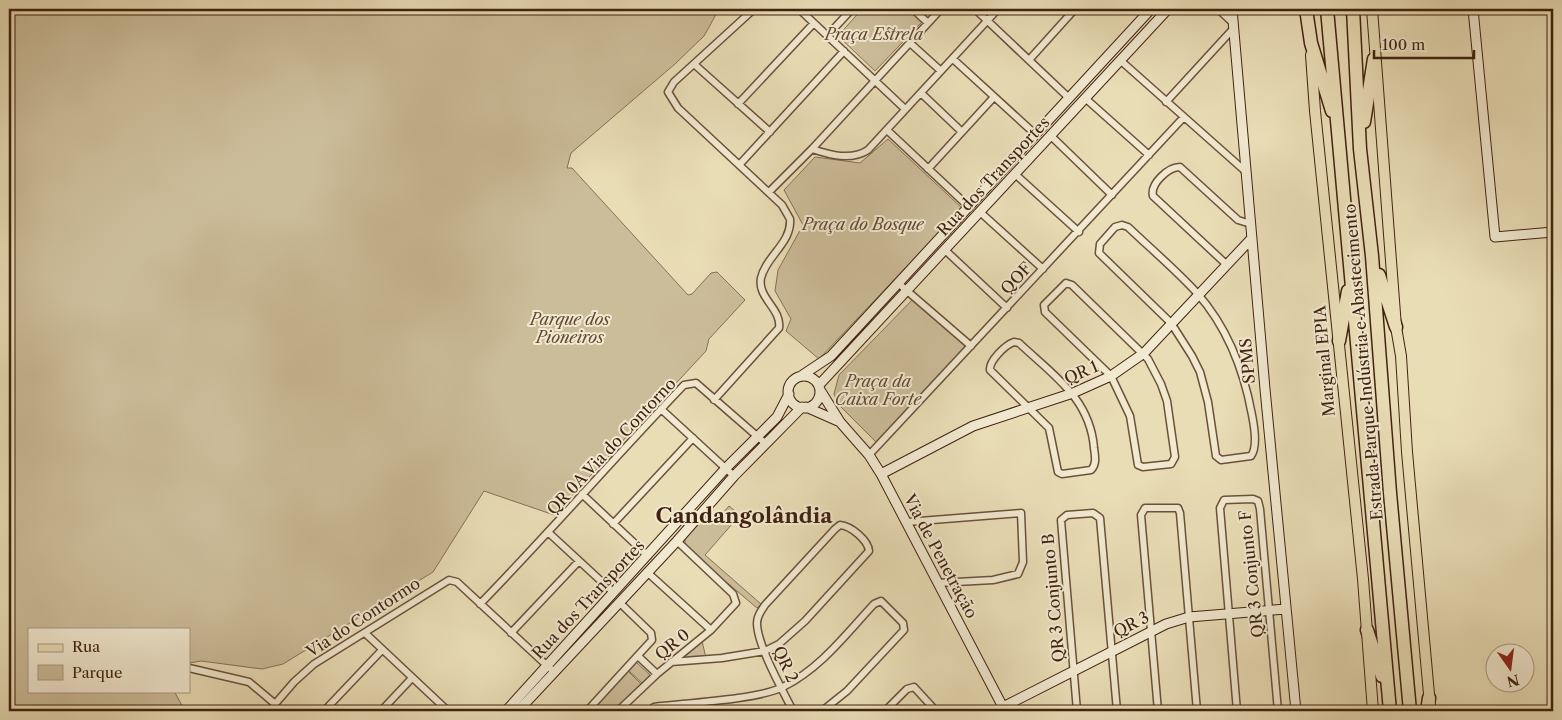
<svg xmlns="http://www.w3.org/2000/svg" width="1562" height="720" font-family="'Libre Caslon Text',serif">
	<rect width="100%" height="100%" fill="#e9ddb6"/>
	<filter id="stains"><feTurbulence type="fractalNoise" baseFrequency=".004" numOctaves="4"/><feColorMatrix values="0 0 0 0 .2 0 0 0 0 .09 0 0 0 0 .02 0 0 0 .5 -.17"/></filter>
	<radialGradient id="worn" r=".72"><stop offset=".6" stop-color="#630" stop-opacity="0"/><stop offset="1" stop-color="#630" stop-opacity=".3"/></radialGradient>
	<path fill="#ccbd9a" stroke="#867056" d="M9,9H719L704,36L675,64L571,153L567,168H572L688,295L692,294L711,273L717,272L745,300L709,339L706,351L554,515L484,491L433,572L283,664L262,669L201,661L189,663V629H29V691H174L185,711H9Z
		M862,9H909L923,21L875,71L838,36Z
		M888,139L962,208L819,359L786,331L791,319L775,291L778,270L803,225L784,190L815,157L860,163Z
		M916,296L971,344L879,445L838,404L834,394L839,375Z
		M729,506L740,515L705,555L761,604L757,608L685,547V538L704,517L713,524Z
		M702,641L706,658L677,660Z
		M636,662L650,675L642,683L628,670Z
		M628,671L641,684L613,711H591Z"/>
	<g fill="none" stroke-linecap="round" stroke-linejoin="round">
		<defs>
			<path id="street" d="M799,9L905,109
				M913,9L928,23
				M975,9L1069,98
				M1218,9L1233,23
				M827,36L852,9
				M910,43L941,71
				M953,59L1035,134
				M1029,60L1075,9
				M1120,60L1245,171
				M694,64L770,132
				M921,93L962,132
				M1085,98L1149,155
				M1166,102L1233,29
				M738,104L814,23
				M887,130L969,207
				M1050,135L1112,195
				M812,149C830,155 851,161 868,150L998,9
				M740,164L844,51
				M928,169L994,97
				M1015,174L1079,232
				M769,192L812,149L941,9
				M980,212L1043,269
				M1122,225L1128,227C1151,249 1176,270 1197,293C1227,327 1244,371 1252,415C1254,425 1258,447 1251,456L1221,460L1216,456L1208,402L1200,372L1192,356L1171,323L1099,253L1100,244L1115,227Z
				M945,250L1007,308
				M1226,264L1153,196C1150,184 1168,167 1180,167L1238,220L1251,224
				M898,283L971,346
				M1066,283L1072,285L1148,359L1161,384L1167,401L1175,457L1171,464L1143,467L1138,465L1130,416L1111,376L1045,312L1044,305Z
				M1014,342L1019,343C1053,375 1090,398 1094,448C1095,456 1097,464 1091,470L1062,474L1058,472L1049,428L990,370C989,361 1005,345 1014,342Z
				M714,400L779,328C782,309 757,298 761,278C766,256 792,243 790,219L782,205L678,108L668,92L674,82L754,9
				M661,409L734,476
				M869,455L1183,118
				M582,494L648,556
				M907,522L1021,513L1023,562L1018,574L993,580L938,583
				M613,524L693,438
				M549,533L614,593
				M648,573L711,630
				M480,604C550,532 615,457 684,385L696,383L765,443
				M365,633L448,711
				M511,633L579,561
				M639,657L657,674
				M671,662L722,658L765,651L779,644L805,621L869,551C868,540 851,526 840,525L835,529L765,605C761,611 757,616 757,623C757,645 783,691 793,711
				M189,668L249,682L274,703
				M269,711L294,682L314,664L449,580L457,582L554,672
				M324,711L382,650
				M381,711L412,678
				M587,711L652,640L651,633L619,602
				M618,711L657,674L711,630L736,603L733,594L677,541
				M650,711L654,707C686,703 756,700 783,687C821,668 846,634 874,604L881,601L903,623L904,630L847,691L822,711
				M885,711L907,689L914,687L936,711
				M1077,711L1061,520L1067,515L1093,513L1100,518L1117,711
				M1158,711L1141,515L1145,508H1178L1180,513L1197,711
				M1237,711L1220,508L1224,500L1253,499L1258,501L1260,509L1278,711"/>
			<path id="secondary" d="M1232,9L1265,389L1296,711
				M1473,9L1495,237L1553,232
				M801,376L831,356L1151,9
				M788 392a16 16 0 1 1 32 0a16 16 0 1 1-32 0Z
				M819,385L1168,9
				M820,390L840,422L869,455L881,474L1005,711
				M806,407L840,422
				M881,474L973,426L1073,393L1111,376L1144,353L1252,238
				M1003,707L1166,624L1189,617L1286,609
				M506,711L726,468L777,417L789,394
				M518,711L677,541L734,476L802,407"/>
			<path id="primary" d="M1372,9L1396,327L1401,356L1407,452L1430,705
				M1311,55L1315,111L1363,579L1373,711"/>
			<path id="highway" d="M1306,9L1311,43L1332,111
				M1327,9L1390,711
				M1353,9L1360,149L1372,256L1390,493L1410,711
				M1364,122L1374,59
				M1379,275L1396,327
				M1339,341L1348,291
				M1367,630L1382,676
				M1427,711L1429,698"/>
		</defs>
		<use href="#street" stroke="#6b513a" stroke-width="9"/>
		<use href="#secondary" stroke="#412211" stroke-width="11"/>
		<use href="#primary" stroke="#412211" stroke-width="12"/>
		<use href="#highway" stroke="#412211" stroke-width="15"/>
		<use href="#street" stroke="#f1e9d0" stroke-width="6"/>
		<use href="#secondary" stroke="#f1e9d0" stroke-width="9"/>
		<use href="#primary" stroke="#e9ddb6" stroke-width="10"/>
		<use href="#highway" stroke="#e9ddb6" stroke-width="12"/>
	</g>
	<g text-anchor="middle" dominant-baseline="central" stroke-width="4" stroke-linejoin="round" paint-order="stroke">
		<g font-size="16" font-style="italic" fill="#644933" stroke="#f1e9d0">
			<text x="874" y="34">Praça Estrela</text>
			<text x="863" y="224">Praça do Bosque</text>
			<text x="570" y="319">Parque dos<tspan x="570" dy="18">Pioneiros</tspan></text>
			<text x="878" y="381">Praça da<tspan x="878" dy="18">Caixa Forte</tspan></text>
		</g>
		<g font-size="16" fill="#412211" stroke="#f1e9d0">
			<text transform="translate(993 176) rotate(-47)">Rua dos Transportes</text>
			<text transform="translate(1016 278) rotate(-47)">QOF</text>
			<text transform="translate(1247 361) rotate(-95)">SPMS</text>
			<text transform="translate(1324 361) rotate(-95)">Marginal EPIA</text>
			<text transform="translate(1363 362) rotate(-95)">Estrada Parque Indústria e Abastecimento</text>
			<text transform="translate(1081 372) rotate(-23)">QR 1</text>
			<text transform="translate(611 446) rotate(-47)">QR 0A Via do Contorno</text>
			<text transform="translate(941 556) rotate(62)">Via de Penetração</text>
			<text transform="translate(1251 574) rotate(-96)">QR 3 Conjunto F</text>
			<text transform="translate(1053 598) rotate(-95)">QR 3 Conjunto B</text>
			<text transform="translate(588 599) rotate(-47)">Rua dos Transportes</text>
			<text transform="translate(363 617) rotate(-33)">Via do Contormo</text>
			<text transform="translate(1131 624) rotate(-27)">QR 3</text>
			<text transform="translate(672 644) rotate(-39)">QR 0</text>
			<text transform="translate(786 664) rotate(66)">QR 2</text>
		</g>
		<g font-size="21" font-weight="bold" fill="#412211" stroke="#f1e9d0">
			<text x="744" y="515">Candangolândia</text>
		</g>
	</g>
	<rect width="1562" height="720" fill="none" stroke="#e9ddb6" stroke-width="30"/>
	<rect x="10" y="10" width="1542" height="700" fill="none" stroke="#412211" stroke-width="2.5"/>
	<rect x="15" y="15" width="1532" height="690" fill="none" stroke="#412211"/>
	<rect x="28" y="628" width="162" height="65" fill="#f1e9d0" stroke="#ab9984"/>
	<rect x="38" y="644" width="25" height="8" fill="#e9ddb6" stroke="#ab9984"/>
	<text x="72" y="652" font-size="15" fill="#412211">Rua</text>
	<rect x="38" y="665" width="25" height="15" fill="#ccbd9a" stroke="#ab9984"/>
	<text x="72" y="678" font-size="15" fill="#412211">Parque</text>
	<g transform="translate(1510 668) rotate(166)"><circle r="24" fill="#f1e9d0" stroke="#ab9984"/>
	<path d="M0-4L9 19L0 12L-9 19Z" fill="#8f2418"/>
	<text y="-8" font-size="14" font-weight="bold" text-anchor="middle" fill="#412211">N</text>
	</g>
	<path d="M1374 50v8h100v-8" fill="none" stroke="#412211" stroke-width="2.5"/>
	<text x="1382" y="50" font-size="15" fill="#412211" stroke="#f1e9d0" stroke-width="4" paint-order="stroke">100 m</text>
	<rect width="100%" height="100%" filter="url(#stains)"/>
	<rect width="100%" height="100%" fill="url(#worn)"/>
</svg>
